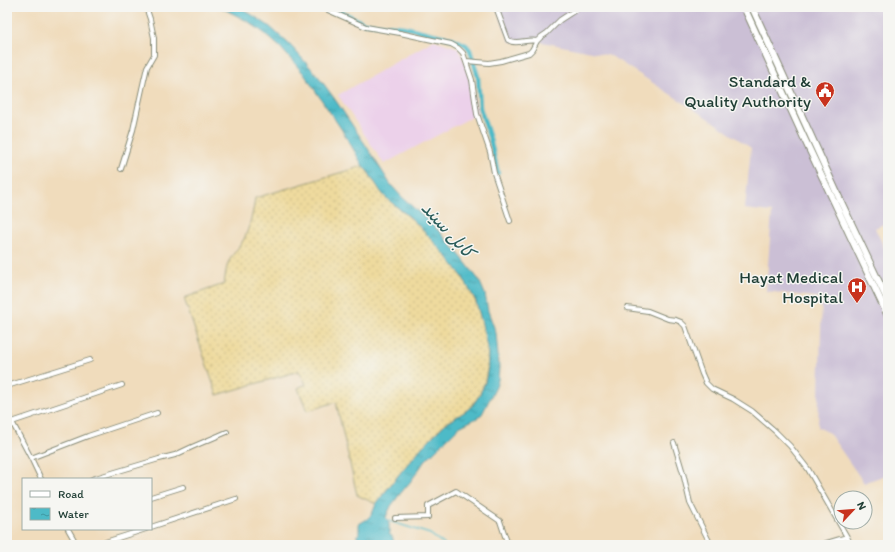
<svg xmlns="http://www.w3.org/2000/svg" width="895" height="552" font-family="Itim,'Playpen Sans Arabic',sans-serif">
	<defs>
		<pattern id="sand-dots" width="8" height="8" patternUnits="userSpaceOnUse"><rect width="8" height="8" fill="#eeda9e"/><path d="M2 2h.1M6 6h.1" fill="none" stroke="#ccbc89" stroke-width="1.8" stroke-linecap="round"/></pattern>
		<pattern id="water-ripples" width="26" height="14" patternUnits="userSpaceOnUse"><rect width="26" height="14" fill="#4dbac7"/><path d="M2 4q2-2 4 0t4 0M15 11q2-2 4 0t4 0" fill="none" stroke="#3f98a2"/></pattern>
	</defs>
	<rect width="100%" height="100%" fill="#f6f6f2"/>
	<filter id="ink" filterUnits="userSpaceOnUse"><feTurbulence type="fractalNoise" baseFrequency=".025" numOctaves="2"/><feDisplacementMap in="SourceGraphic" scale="8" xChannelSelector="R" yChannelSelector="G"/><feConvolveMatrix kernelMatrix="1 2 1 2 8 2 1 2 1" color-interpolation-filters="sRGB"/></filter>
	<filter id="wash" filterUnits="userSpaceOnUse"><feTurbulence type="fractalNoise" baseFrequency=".012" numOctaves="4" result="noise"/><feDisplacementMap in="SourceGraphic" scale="16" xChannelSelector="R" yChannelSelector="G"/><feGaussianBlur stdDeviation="0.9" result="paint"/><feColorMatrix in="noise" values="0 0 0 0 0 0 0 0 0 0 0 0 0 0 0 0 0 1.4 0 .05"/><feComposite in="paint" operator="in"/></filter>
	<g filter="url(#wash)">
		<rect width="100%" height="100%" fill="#f0dcbc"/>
		<path fill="#ecd1ea" d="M434,40L458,48L469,70L477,114L384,164L338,95Z"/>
		<path fill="#cbbfd5" d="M496,7H888V222L875,228L888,256V474L864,483L829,433L818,427L822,298L766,291L772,212L745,209L751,148L712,121L611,56L537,41L510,42Z"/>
		<path fill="url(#sand-dots)" stroke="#868c69" d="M363,166C372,176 377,188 386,197C396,208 410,216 420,227C438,246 457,265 469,288C475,298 478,308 481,319C489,348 493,377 474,403C467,414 454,416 445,424C437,430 431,438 424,446C407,464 391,483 376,504L357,495L336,402L307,411L298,388L306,384L299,371L217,395L184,298L224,284C225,277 226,269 228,263C232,254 239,248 244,239C249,229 254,209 255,198Z"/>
		<path fill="url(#water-ripples)" stroke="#367c7e" d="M220,7H240L269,26L290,45L318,76L334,98L365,144L391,185L401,196L439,231L459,254L479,280L485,294L488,311L496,333L499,367L498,380L496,387L482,414L479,417L459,427L424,462L411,481L400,494L391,506L386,517L389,524V534C394,537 393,539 393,545H367L356,536L359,534V524L367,519L372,514L376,504L382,496L405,467L423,446L445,424L466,411L473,405L479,396L485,383L488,368V352L482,324L476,301L462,276L449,259L420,227L410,217L387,199L381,192L369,173L363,166L344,133L304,74L280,47L264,33L249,22Z"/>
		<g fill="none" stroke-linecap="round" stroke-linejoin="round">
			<path stroke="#4dbac7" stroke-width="1.5" d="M386,520L430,534L445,545"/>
			<path stroke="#4dbac7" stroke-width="4.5" d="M332,7L364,23L404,27L454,39L466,45L470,50L478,77L480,108L490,139L498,173"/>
		</g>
	</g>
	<g filter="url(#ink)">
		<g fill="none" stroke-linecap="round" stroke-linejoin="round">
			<defs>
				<path id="minor" d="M321,7L366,27L400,33L451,44L458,48L463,53L472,80L477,114L490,152L494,173L510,221
					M496,7L508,40C517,46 527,38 537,41
					M466,61L489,63L501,61L529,53L532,50L537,41L541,37L547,33L560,20L580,7
					M121,169L133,130L144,80L147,67L154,55V38L150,19L146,7
					M627,308L648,311L668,319L676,320L681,322L685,326L702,374L706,383L712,389L733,399L752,411L775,431L790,446L808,469L847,537L851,545
					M7,386L90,360
					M7,406L12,422L31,458L41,479
					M12,422L122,385
					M674,443L683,473L690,503L711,545
					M31,458L88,436L157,413
					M92,479L159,459L175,455L192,447L227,432
					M151,497L183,487
					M395,518L428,517V506L456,491L500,521L508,545
					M151,527L236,499
					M68,529L77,545
					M96,545L146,529
					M820,545L847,537"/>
				<path id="trunk" d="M744,7L804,138L888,316
					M752,7L842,204L888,301"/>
			</defs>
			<use href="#minor" stroke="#888c78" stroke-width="6"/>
			<use href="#trunk" stroke="#888c78" stroke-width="8"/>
			<use href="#minor" stroke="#fff" stroke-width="4"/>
			<use href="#trunk" stroke="#fff" stroke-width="6"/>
		</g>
	</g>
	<defs>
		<symbol id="civic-pin" viewBox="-11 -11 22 30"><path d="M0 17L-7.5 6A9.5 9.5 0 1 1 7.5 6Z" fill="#c8321e" stroke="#f6f6f2"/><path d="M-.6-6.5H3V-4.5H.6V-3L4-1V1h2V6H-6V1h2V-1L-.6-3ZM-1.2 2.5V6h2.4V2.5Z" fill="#fff"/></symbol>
		<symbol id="hospital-pin" viewBox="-11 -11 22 30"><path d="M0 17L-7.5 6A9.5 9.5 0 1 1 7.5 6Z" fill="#c8321e" stroke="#f6f6f2"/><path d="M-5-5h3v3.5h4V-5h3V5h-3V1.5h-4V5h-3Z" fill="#fff"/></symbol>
	</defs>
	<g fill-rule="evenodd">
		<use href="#civic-pin" x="814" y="80" width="22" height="30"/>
		<use href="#hospital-pin" x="846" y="276" width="22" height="30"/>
	</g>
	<g text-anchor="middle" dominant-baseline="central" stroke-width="3" stroke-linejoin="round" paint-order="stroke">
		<g font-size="17" fill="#1f3d34" stroke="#f6f6f2" text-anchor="end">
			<text x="811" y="81">Standard &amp;<tspan x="811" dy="20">Quality Authority</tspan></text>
			<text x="843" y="277">Hayat Medical<tspan x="843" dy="20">Hospital</tspan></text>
		</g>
		<g font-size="18" font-style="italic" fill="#2a5c59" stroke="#f6f6f2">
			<text transform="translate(448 230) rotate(48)">کابل سيند</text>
		</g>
	</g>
	<rect width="895" height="552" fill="none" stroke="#f6f6f2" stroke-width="24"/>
	<rect x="22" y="478" width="130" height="52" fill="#f6f6f2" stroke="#a0aca6"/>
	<rect x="30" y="491" width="20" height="6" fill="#ffffff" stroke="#a0aca6"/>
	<text x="58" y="498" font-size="12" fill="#1f3d34">Road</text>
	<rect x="30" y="508" width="20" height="12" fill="url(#water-ripples)" stroke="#a0aca6"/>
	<text x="58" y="518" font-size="12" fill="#1f3d34">Water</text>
	<g transform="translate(853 510) rotate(64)"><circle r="19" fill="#f6f6f2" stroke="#a0aca6"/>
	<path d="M0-3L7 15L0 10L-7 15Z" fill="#c8321e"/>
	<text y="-6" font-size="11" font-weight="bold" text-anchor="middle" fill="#1f3d34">N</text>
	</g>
</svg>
